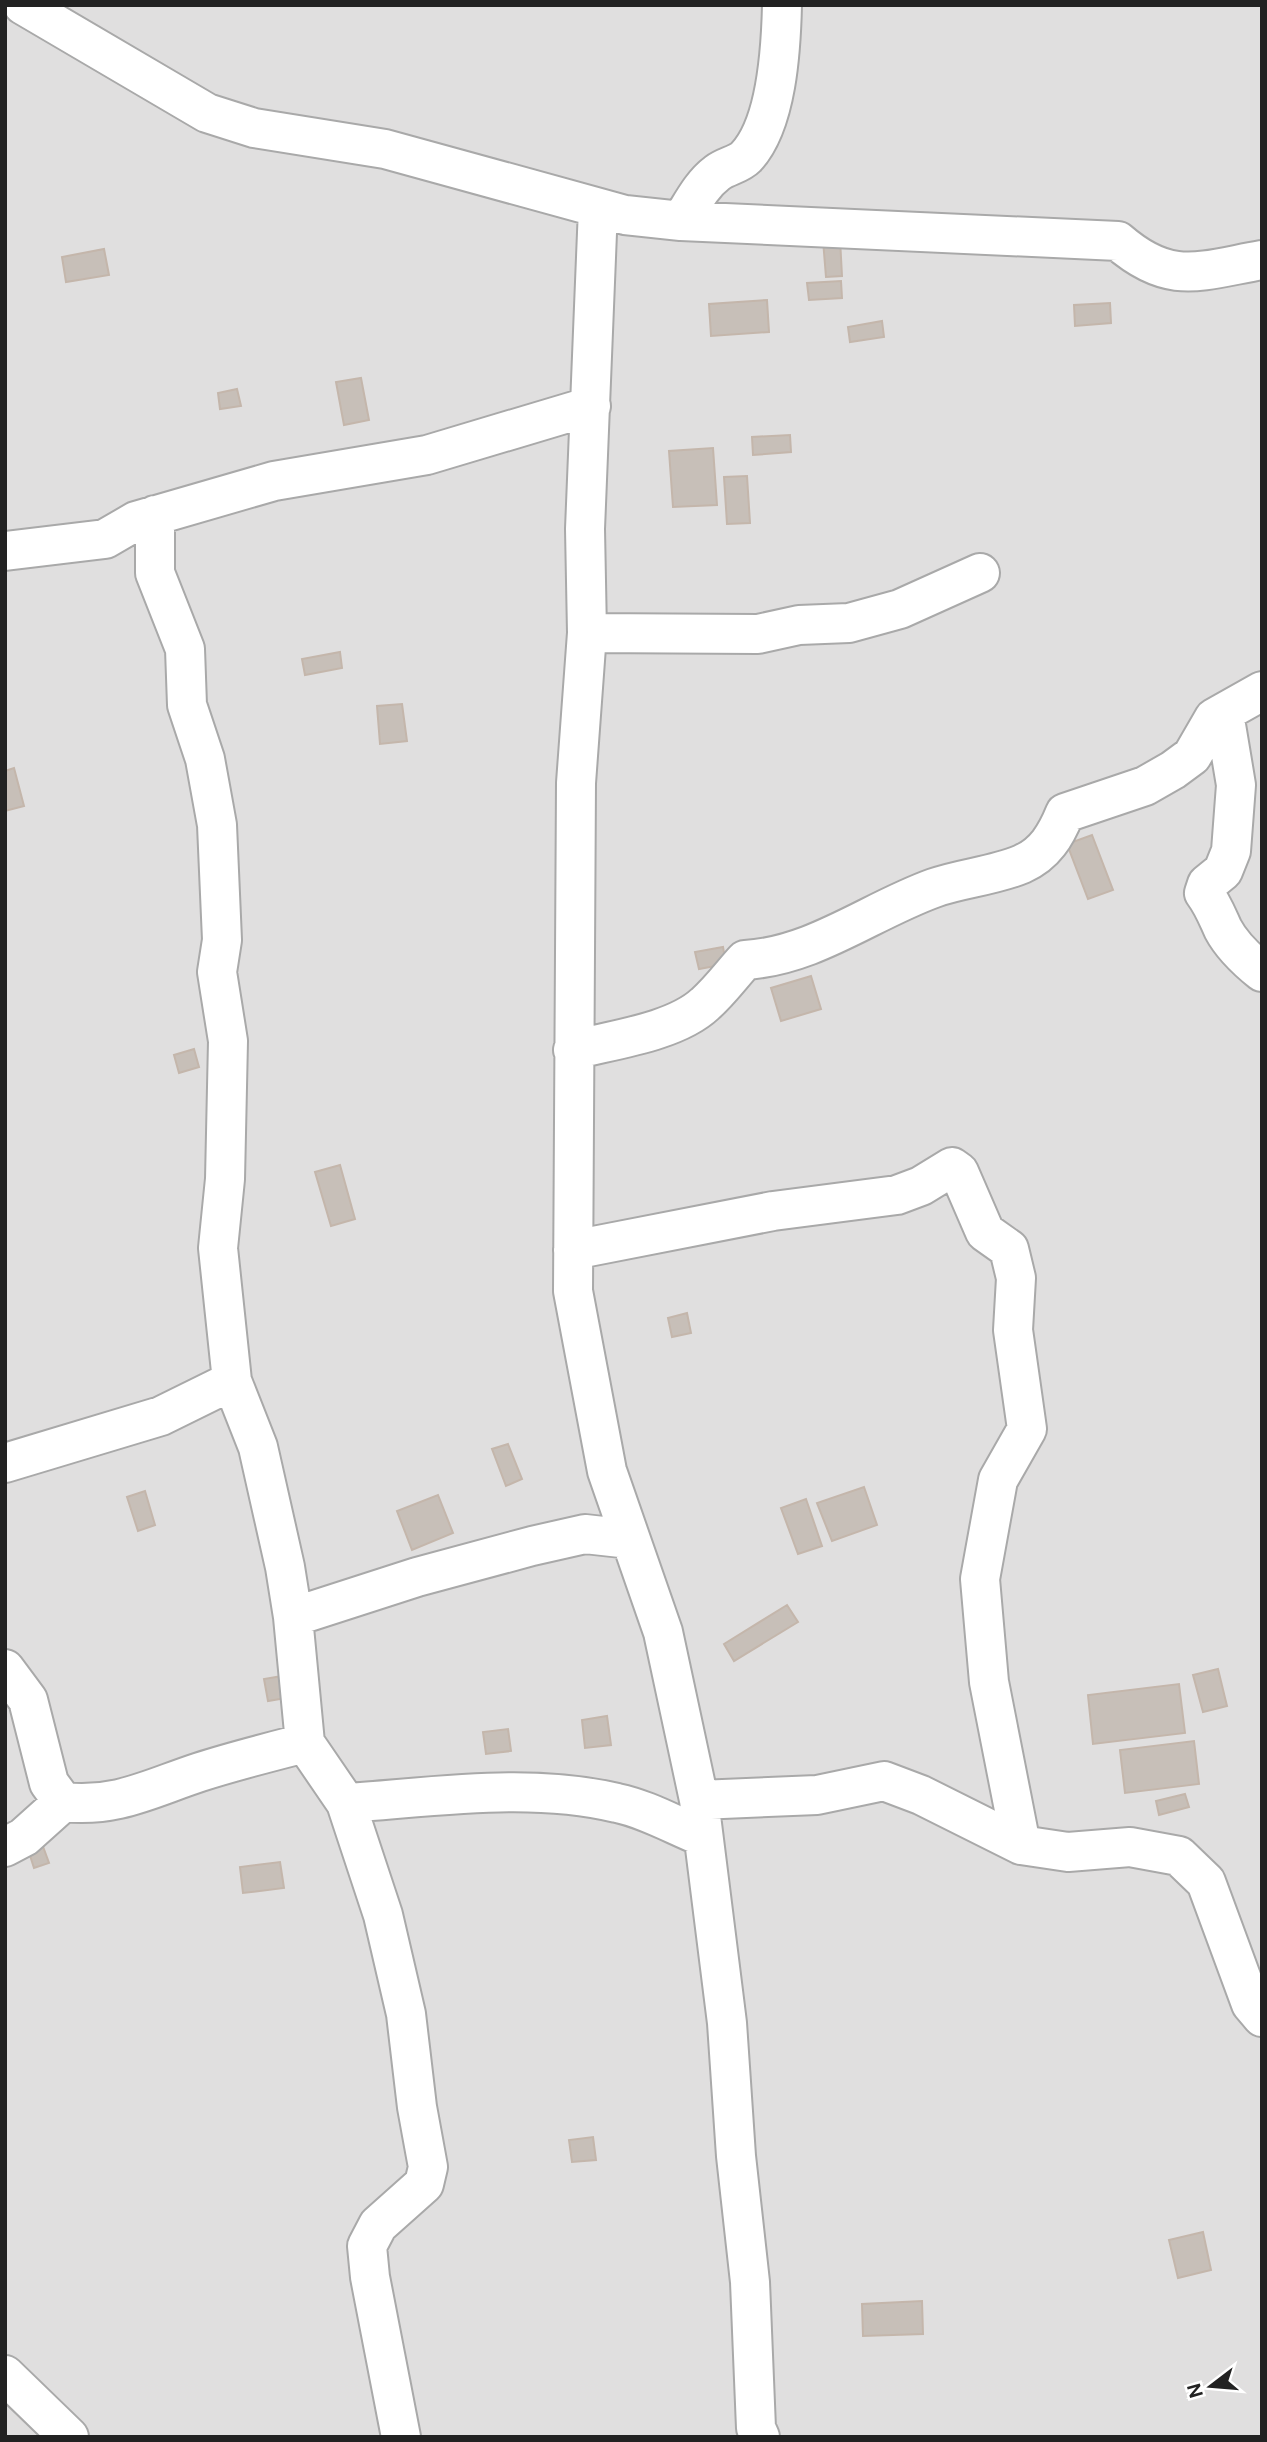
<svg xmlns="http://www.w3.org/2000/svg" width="1267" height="2442" font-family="'DM Sans',sans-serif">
	<rect width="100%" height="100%" fill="#f2efe9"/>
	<path fill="#e0dfdf" d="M5,5H1262V2437H5Z"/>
	<path fill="#c7bfb8" stroke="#c4b6ab" stroke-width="2" d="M840,239L842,276L826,277L823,240Z
		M104,249L109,275L66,282L62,257Z
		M841,281L842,298L809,300L807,283Z
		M767,300L769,332L711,336L709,304Z
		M1110,303L1111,323L1075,326L1074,305Z
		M882,321L884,337L850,342L848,327Z
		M361,378L369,420L344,425L336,382Z
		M237,389L241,406L220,409L218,393Z
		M790,435L791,452L753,455L752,437Z
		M713,448L717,505L673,507L669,451Z
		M747,476L750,523L727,524L724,477Z
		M340,652L342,668L305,675L302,659Z
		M402,704L407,741L380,744L377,706Z
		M14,768L24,806L5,811V771Z
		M1092,835L1113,890L1088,899L1067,844Z
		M723,947L726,964L699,969L695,952Z
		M811,976L821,1009L781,1021L771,988Z
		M194,1049L199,1067L179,1073L174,1055Z
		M340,1165L355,1219L331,1226L315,1172Z
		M687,1313L691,1333L672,1337L668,1318Z
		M508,1444L522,1479L506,1486L492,1449Z
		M864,1487L877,1525L832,1541L817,1503Z
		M145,1491L155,1525L138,1531L127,1497Z
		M438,1495L453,1533L412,1550L397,1511Z
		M806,1499L822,1546L798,1554L781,1508Z
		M787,1605L798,1622L734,1661L724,1644Z
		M1218,1669L1227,1706L1203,1712L1193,1675Z
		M288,1675L292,1697L268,1701L264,1679Z
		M1179,1684L1185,1733L1093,1744L1088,1695Z
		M607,1716L611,1745L585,1748L582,1720Z
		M508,1729L511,1751L486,1754L483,1732Z
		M1194,1741L1199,1784L1125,1793L1120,1750Z
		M1185,1794L1189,1807L1159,1815L1156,1801Z
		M41,1841L49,1863L34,1868L27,1846Z
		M280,1862L284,1888L243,1893L240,1867Z
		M593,2137L596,2160L572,2162L569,2140Z
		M1203,2232L1211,2270L1178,2278L1169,2240Z
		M922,2301L923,2334L863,2336L862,2304Z"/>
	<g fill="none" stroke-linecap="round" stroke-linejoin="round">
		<defs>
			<path id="minor" d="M23,5L207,113L254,128L385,149L625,215L681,221L1118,241C1170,286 1199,271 1262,260
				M598,208L585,529L587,633L576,783L573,1291L607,1471L663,1632L699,1800L727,2023L736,2156L750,2282L756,2428L760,2437
				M681,221C692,204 701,185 717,173C726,166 738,165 746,157C777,124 781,49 782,5
				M155,515V573L185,649L187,705L205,759L217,825L222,940L217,972L228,1041L225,1179L218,1248L232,1381L258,1447L285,1567L293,1617L305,1743L346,1803L383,1915L406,2014L417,2107L428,2167L424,2184L378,2225L367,2246L370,2277L401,2437
				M5,551L105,539L136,521L274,481L427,455L591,406
				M587,633L758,634L799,625L849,623L900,609L980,573
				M1224,713L1236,785L1231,851L1223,871L1207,884L1204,893C1213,905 1217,916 1223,929C1232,946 1247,960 1262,972
				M573,1050C612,1040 675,1032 705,1004C720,991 732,974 745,960C814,956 870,911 934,888C962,878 994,876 1022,864C1045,854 1056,835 1065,813L1145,786L1173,770L1192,756L1214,718L1262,691
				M573,1250L773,1211L897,1195L921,1186L952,1167L959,1172L985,1232L1009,1249L1016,1278L1013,1330L1027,1429L998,1480L980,1579L989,1682L1021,1845
				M5,1463L161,1416L232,1381
				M293,1617L417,1577L532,1546L585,1534L630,1539
				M5,1669L28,1700L49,1783L63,1802C117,1808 151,1788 200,1772C234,1761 270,1752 305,1743
				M699,1800L817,1795L884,1781L921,1795L1021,1845L1068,1852L1130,1847L1179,1856L1206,1882L1251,2004L1262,2017
				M346,1803C435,1797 530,1782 617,1803C646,1809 674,1825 701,1836
				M5,1847L24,1837L63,1802
				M5,2375L69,2437"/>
		</defs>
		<use href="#minor" stroke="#a9a9a9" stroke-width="42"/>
		<use href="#minor" stroke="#fff" stroke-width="38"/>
	</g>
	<rect width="1267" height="2442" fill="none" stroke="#222222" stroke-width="14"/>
	<g transform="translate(1211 2386) rotate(254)" stroke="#ffffff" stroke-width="5" paint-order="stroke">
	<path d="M0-5L12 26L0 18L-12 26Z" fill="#222222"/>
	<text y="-10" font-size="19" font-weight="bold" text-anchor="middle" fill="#222222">N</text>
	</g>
</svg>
